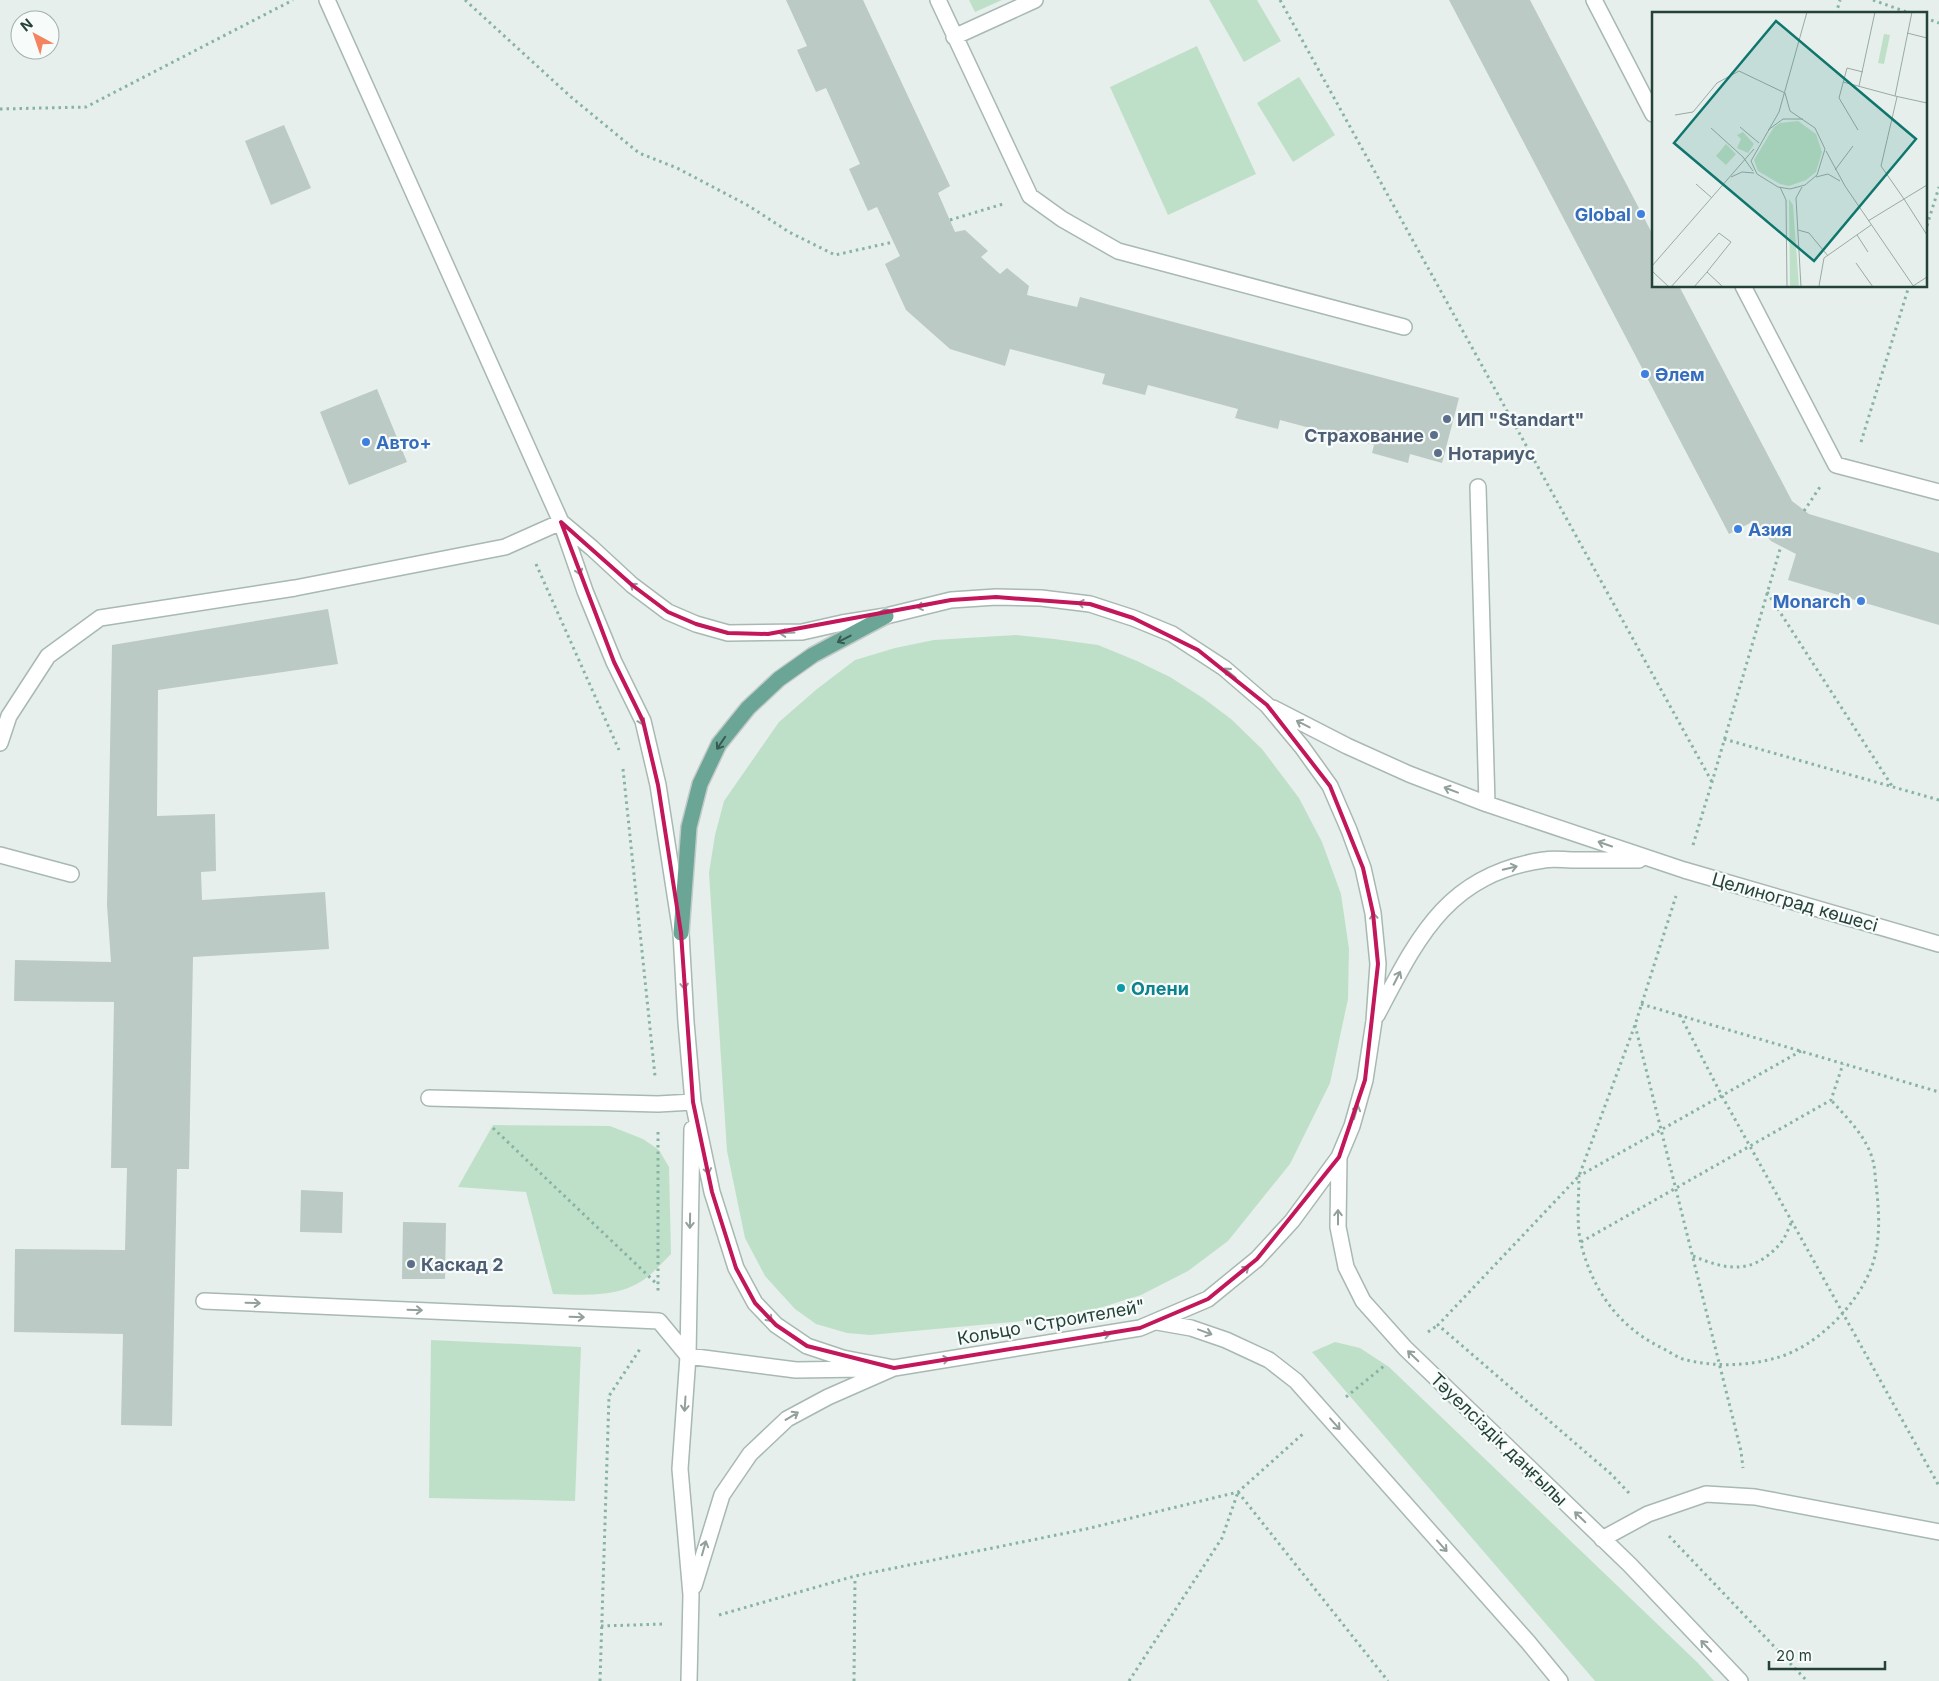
<svg xmlns="http://www.w3.org/2000/svg" width="1939" height="1681" font-family="Inter,sans-serif">
	<rect width="100%" height="100%" fill="#e6efeb"/>
	<path fill="#bfe0c8" d="M969,0H1002L975,12Z
		M1209,0H1257L1281,41L1244,62Z
		M1197,46L1256,174L1168,215L1110,87Z
		M1299,77L1335,135L1293,162L1257,103Z
		M1016,635L1054,639L1098,645L1137,661L1170,677L1203,698L1231,719L1262,749L1299,798L1322,842L1341,894L1349,949L1348,999L1330,1083L1290,1164L1228,1241L1188,1271L1141,1295L1090,1311L1033,1320L870,1335L847,1333L816,1324L795,1309L765,1276L745,1238L727,1151L709,873L715,835L724,801L779,722L817,689L855,660L895,648L934,640Z
		M493,1125L610,1126L643,1139L659,1150L669,1167L671,1254C663,1262 655,1271 646,1278C620,1298 584,1295 553,1294L526,1192L458,1187Z
		M431,1340L581,1347L575,1501L429,1498Z
		M1335,1342L1360,1348L1389,1367L1698,1663L1714,1681H1595L1312,1352Z"/>
	<path fill="#bbcac4" d="M786,0H863L950,186L938,193L955,232L965,230L988,251L981,257L1000,274L1007,268L1029,286L1027,295L1077,307L1080,297L1459,398L1442,463L1410,454L1408,463L1372,453L1374,445L1280,420L1278,429L1235,418L1238,409L1148,385L1145,395L1102,384L1105,374L1010,349L1005,366L950,349L906,310L885,264L900,256L877,207L868,211L849,169L860,164L826,88L816,92L797,50L807,46Z
		M1449,0H1530L1653,235V286H1679L1792,501L1809,514L1939,553V625L1788,580L1796,554L1771,541L1754,521L1729,534Z
		M284,125L311,188L271,205L245,141Z
		M377,389L407,462L349,485L320,412Z
		M328,609L338,664L158,690L157,816L215,814L216,871L201,872L202,900L325,892L329,949L193,957L189,1169H177L172,1426L121,1425L123,1334L14,1332L15,1249L125,1250L127,1168H111L114,1002L14,1001L15,960L111,962L107,905L112,645Z
		M301,1190L343,1192L342,1233L300,1232Z
		M403,1222L446,1223L445,1279H402Z"/>
	<g fill="none" stroke-linecap="round" stroke-linejoin="round">
		<defs>
			<path id="minor" d="M327,0L561,522L585,591L614,662L643,721L658,785L681,933L686,1022L693,1102L712,1192L736,1268L755,1303L776,1325L807,1346L843,1358L894,1368L1140,1328L1208,1299L1257,1259L1292,1221L1339,1157L1352,1126L1365,1080L1374,1021L1378,964L1373,913L1363,868L1349,830L1330,786L1302,747L1267,705L1224,668L1172,634L1133,618L1090,604L1041,598L996,597L951,600L886,616L842,623L802,632L728,633L696,624L668,612L632,585L592,548L561,522
				M938,0L1030,196L1062,219L1118,251L1404,327
				M1594,0L1653,114
				M954,37L1035,0
				M1743,286L1836,465L1939,492
				M1478,487L1487,804
				M1273,708L1347,746L1409,774L1487,804L1684,870L1939,944
				M0,743L9,716L48,656L100,618L295,588L505,547L561,522
				M0,855L71,874
				M1377,1015C1418,937 1447,874 1544,860C1553,858 1564,860 1574,860C1595,860 1617,860 1639,860
				M429,1098L658,1104L693,1102
				M1339,1157L1338,1227L1346,1267L1363,1301L1405,1348L1630,1565L1740,1681
				M204,1301L659,1321L688,1356L796,1370L863,1369
				M1157,1322L1191,1328L1226,1340L1269,1360L1296,1381L1528,1642L1560,1681
				M1602,1539L1648,1514L1706,1494L1755,1497L1939,1532
				M694,1586L722,1495L750,1454L787,1419L828,1397L894,1368
				M689,1681L691,1595L680,1469L688,1356L692,1129"/>
			<path id="major" d="M681,933L689,827L700,784L719,744L748,708L779,679L813,655L886,616"/>
		</defs>
		<use href="#minor" stroke="#a8b8b2" stroke-width="18"/>
		<use href="#major" stroke="#c2cac8" stroke-width="18"/>
		<path stroke="#86b3a5" stroke-width="3" stroke-dasharray="2.5 4" stroke-linecap="butt" d="M465,0L571,97L639,153L677,168L749,206L789,232L835,255L893,242
			M1280,0L1712,782
			M1873,0L1912,14
			M1836,14L1840,0
			M1925,18L1939,23
			M0,109L86,107L293,0
			M950,220L1003,204
			M1925,232L1939,187
			M1861,442L1909,286
			M1804,511L1820,487
			M536,564L619,750
			M1767,592L1892,786
			M1724,739L1939,800
			M623,769L655,1076
			M1693,845L1712,782L1781,546
			M1641,1004L1939,1092
			M1680,1015L1722,1096L1939,1486
			M1635,1025L1741,1451L1743,1468
			M1801,1051L1579,1176C1579,1198 1576,1223 1581,1244C1593,1291 1619,1327 1662,1348C1670,1352 1678,1358 1686,1360C1716,1367 1747,1366 1776,1358C1817,1347 1860,1303 1873,1263C1881,1237 1879,1210 1876,1184C1875,1177 1875,1168 1873,1161C1867,1137 1847,1118 1831,1100
			M493,1128L658,1285
			M658,1132V1293
			M1581,1242L1831,1100L1843,1064
			M1693,1256C1726,1270 1752,1275 1779,1245C1785,1239 1788,1229 1792,1221
			M1428,1332L1438,1325
			M1346,1397L1384,1366
			M1238,1492L1388,1681
			M1629,1493L1611,1474L1438,1325L1579,1176L1635,1025L1676,896
			M1669,1536L1807,1681
			M719,1615L855,1576L1086,1529L1238,1492L1305,1432
			M601,1626L664,1624
			M600,1681L609,1396L640,1349
			M854,1681L855,1577
			M1129,1681L1222,1538L1238,1492"/>
		<use href="#minor" stroke="#fff" stroke-width="15"/>
		<use href="#major" stroke="#6aa596" stroke-width="15"/>
	</g>
	<defs><path id="oneway-shaft" d="M-6 0H5M1.5-3L5.5 0L1.5 3" fill="none" stroke-width="1.6" stroke-linecap="round" stroke-linejoin="round" transform="scale(1.25)"/></defs>
	<g stroke="#92a09c">
		<use href="#oneway-shaft" transform="translate(578 568) rotate(72)"/>
		<use href="#oneway-shaft" transform="translate(636 588) rotate(-142)"/>
		<use href="#oneway-shaft" transform="translate(1085 604) rotate(-170)"/>
		<use href="#oneway-shaft" transform="translate(924 606) rotate(168)"/>
		<use href="#oneway-shaft" transform="translate(787 633) rotate(177)"/>
		<use href="#oneway-shaft" transform="translate(1230 673) rotate(-140)"/>
		<use href="#oneway-shaft" transform="translate(640 718) rotate(67)"/>
		<use href="#oneway-shaft" transform="translate(1303 724) rotate(-153)"/>
		<use href="#oneway-shaft" transform="translate(1451 790) rotate(-159)"/>
		<use href="#oneway-shaft" transform="translate(1605 844) rotate(-161)"/>
		<use href="#oneway-shaft" transform="translate(1510 868) rotate(-14)"/>
		<use href="#oneway-shaft" transform="translate(1374 920) rotate(-96)"/>
		<use href="#oneway-shaft" transform="translate(1397 978) rotate(-63)"/>
		<use href="#oneway-shaft" transform="translate(684 982) rotate(87)"/>
		<use href="#oneway-shaft" transform="translate(1356 1112) rotate(-74)"/>
		<use href="#oneway-shaft" transform="translate(707 1167) rotate(78)"/>
		<use href="#oneway-shaft" transform="translate(1338 1217) rotate(-90)"/>
		<use href="#oneway-shaft" transform="translate(690 1221) rotate(91)"/>
		<use href="#oneway-shaft" transform="translate(1243 1271) rotate(-39)"/>
		<use href="#oneway-shaft" transform="translate(253 1303) rotate(2)"/>
		<use href="#oneway-shaft" transform="translate(415 1310) rotate(2)"/>
		<use href="#oneway-shaft" transform="translate(767 1316) rotate(47)"/>
		<use href="#oneway-shaft" transform="translate(577 1317) rotate(2)"/>
		<use href="#oneway-shaft" transform="translate(1205 1332) rotate(20)"/>
		<use href="#oneway-shaft" transform="translate(1103 1335) rotate(-10)"/>
		<use href="#oneway-shaft" transform="translate(1413 1356) rotate(-136)"/>
		<use href="#oneway-shaft" transform="translate(942 1360) rotate(-9)"/>
		<use href="#oneway-shaft" transform="translate(685 1404) rotate(94)"/>
		<use href="#oneway-shaft" transform="translate(792 1416) rotate(-31)"/>
		<use href="#oneway-shaft" transform="translate(1335 1424) rotate(48)"/>
		<use href="#oneway-shaft" transform="translate(1580 1517) rotate(-136)"/>
		<use href="#oneway-shaft" transform="translate(1442 1546) rotate(48)"/>
		<use href="#oneway-shaft" transform="translate(704 1548) rotate(-74)"/>
		<use href="#oneway-shaft" transform="translate(1706 1646) rotate(-133)"/>
	</g>
	<g stroke="#365b51">
		<use href="#oneway-shaft" transform="translate(844 639) rotate(153)"/>
		<use href="#oneway-shaft" transform="translate(721 743) rotate(124)"/>
	</g>
	<path fill="none" stroke="#c2185b" stroke-width="4" stroke-linejoin="round" d="M561,522L632,585L668,612L696,624L728,633L768,634L951,600L996,597L1090,604L1133,618L1198,650L1267,705L1330,786L1363,868L1373,913L1378,964L1365,1080L1339,1157L1257,1259L1208,1299L1140,1328L894,1368L807,1346L776,1325L755,1303L736,1268L712,1192L693,1102L681,933L658,785L643,721L614,662Z"/>
	<g fill="#3f7fe0" stroke="#f7fbf9" stroke-width="2">
		<circle cx="1641" cy="214" r="5"/>
		<circle cx="1645" cy="374" r="5"/>
		<circle cx="366" cy="442" r="5"/>
		<circle cx="1738" cy="529" r="5"/>
		<circle cx="1861" cy="601" r="5"/>
	</g>
	<g fill="#5c6f8a" stroke="#f7fbf9" stroke-width="2">
		<circle cx="1447" cy="419" r="5"/>
		<circle cx="1434" cy="435" r="5"/>
		<circle cx="1438" cy="453" r="5"/>
		<circle cx="411" cy="1264" r="5"/>
	</g>
	<circle fill="#0f9aa8" stroke="#f7fbf9" stroke-width="2" cx="1121" cy="988" r="5"/>
	<g text-anchor="middle" dominant-baseline="central" stroke-width="4.5" stroke-linejoin="round" paint-order="stroke">
		<g font-size="18" font-weight="bold" fill="#366cbe" stroke="#f7fbf9" text-anchor="start">
			<text x="1631" y="214" text-anchor="end">Global</text>
			<text x="1655" y="374">Әлем</text>
			<text x="376" y="442">Авто+</text>
			<text x="1748" y="529">Азия</text>
			<text x="1851" y="601" text-anchor="end">Monarch</text>
		</g>
		<g font-size="18" font-weight="bold" fill="#4e5e75" stroke="#f7fbf9" text-anchor="start">
			<text x="1457" y="419">ИП "Standart"</text>
			<text x="1424" y="435" text-anchor="end">Страхование</text>
			<text x="1448" y="453">Нотариус</text>
			<text x="421" y="1264">Каскад 2</text>
		</g>
		<g font-size="18" fill="#24423a" stroke="#f7fbf9">
			<text transform="translate(1795 902) rotate(16)">Целиноград көшесі</text>
			<text transform="translate(1051 1322) rotate(-10)">Кольцо "Строителей"</text>
			<text transform="translate(1499 1439) rotate(44)">Тәуелсіздік даңғылы</text>
		</g>
		<g font-size="18" font-weight="bold" fill="#0d838f" stroke="#f7fbf9" text-anchor="start">
			<text x="1131" y="988">Олени</text>
		</g>
	</g>
	<g transform="translate(1652 12)">
		<rect width="275" height="275" fill="#e6efeb"/>
		<path d="M232,22L238,23L232,52L226,51ZM146,109L164,122L170,140L164,160L154,168L137,174L128,172L106,159L102,148L122,115L128,111ZM91,120L102,132L96,141L85,136L89,127L85,123ZM74,132L84,142L74,153L64,144ZM137,187L141,193L147,275H138Z" fill="#bfe0c8"/>
		<path fill="none" stroke="#98aaa4" stroke-width="1" d="M260,0L243,84L275,91M255,21L275,26M191,70L243,84M207,74L223,0M133,81L138,99L163,116L173,137L165,163L153,173L138,177L126,175L105,162L99,149L127,100L155,0M245,85L229,154L252,187L275,173M23,103L41,100L65,71L87,59L133,81M88,115L107,131M59,116L91,145L101,159M116,118L131,107H151M206,118L187,86L195,56L211,60M174,139L193,174L262,275M183,158L201,134M79,165L90,160L102,161M164,165L176,162L188,169M44,172L60,186M128,175L134,188L135,275M216,209L252,187L275,223M146,218L157,221L176,244M205,223L216,240M204,251L221,275M0,254L102,137M0,259L17,275M167,274L172,246L219,213M261,274L275,265M19,275L67,221L79,230L55,260L71,275M42,275L55,260M149,275L144,186L150,175"/>
		<path fill="#0f766e" fill-opacity="0.15" stroke="#0f766e" stroke-width="2.5" d="M124,9L264,127L162,249L22,131Z"/>
		<rect width="275" height="275" fill="none" stroke="#24423a" stroke-width="2.5"/>
	</g>
	<g transform="translate(35 35) rotate(320)"><circle r="24" fill="#f7fbf9" stroke="#a3b1ad"/>
	<path d="M0-4L9 19L0 12L-9 19Z" fill="#f4845f"/>
	<text y="-8" font-size="14" font-weight="bold" text-anchor="middle" fill="#24423a">N</text>
	</g>
	<path d="M1769 1661v8h116v-8" fill="none" stroke="#24423a" stroke-width="2.5"/>
	<text x="1776" y="1661" font-size="15" fill="#24423a" stroke="#f7fbf9" stroke-width="4" paint-order="stroke">20 m</text>
</svg>
